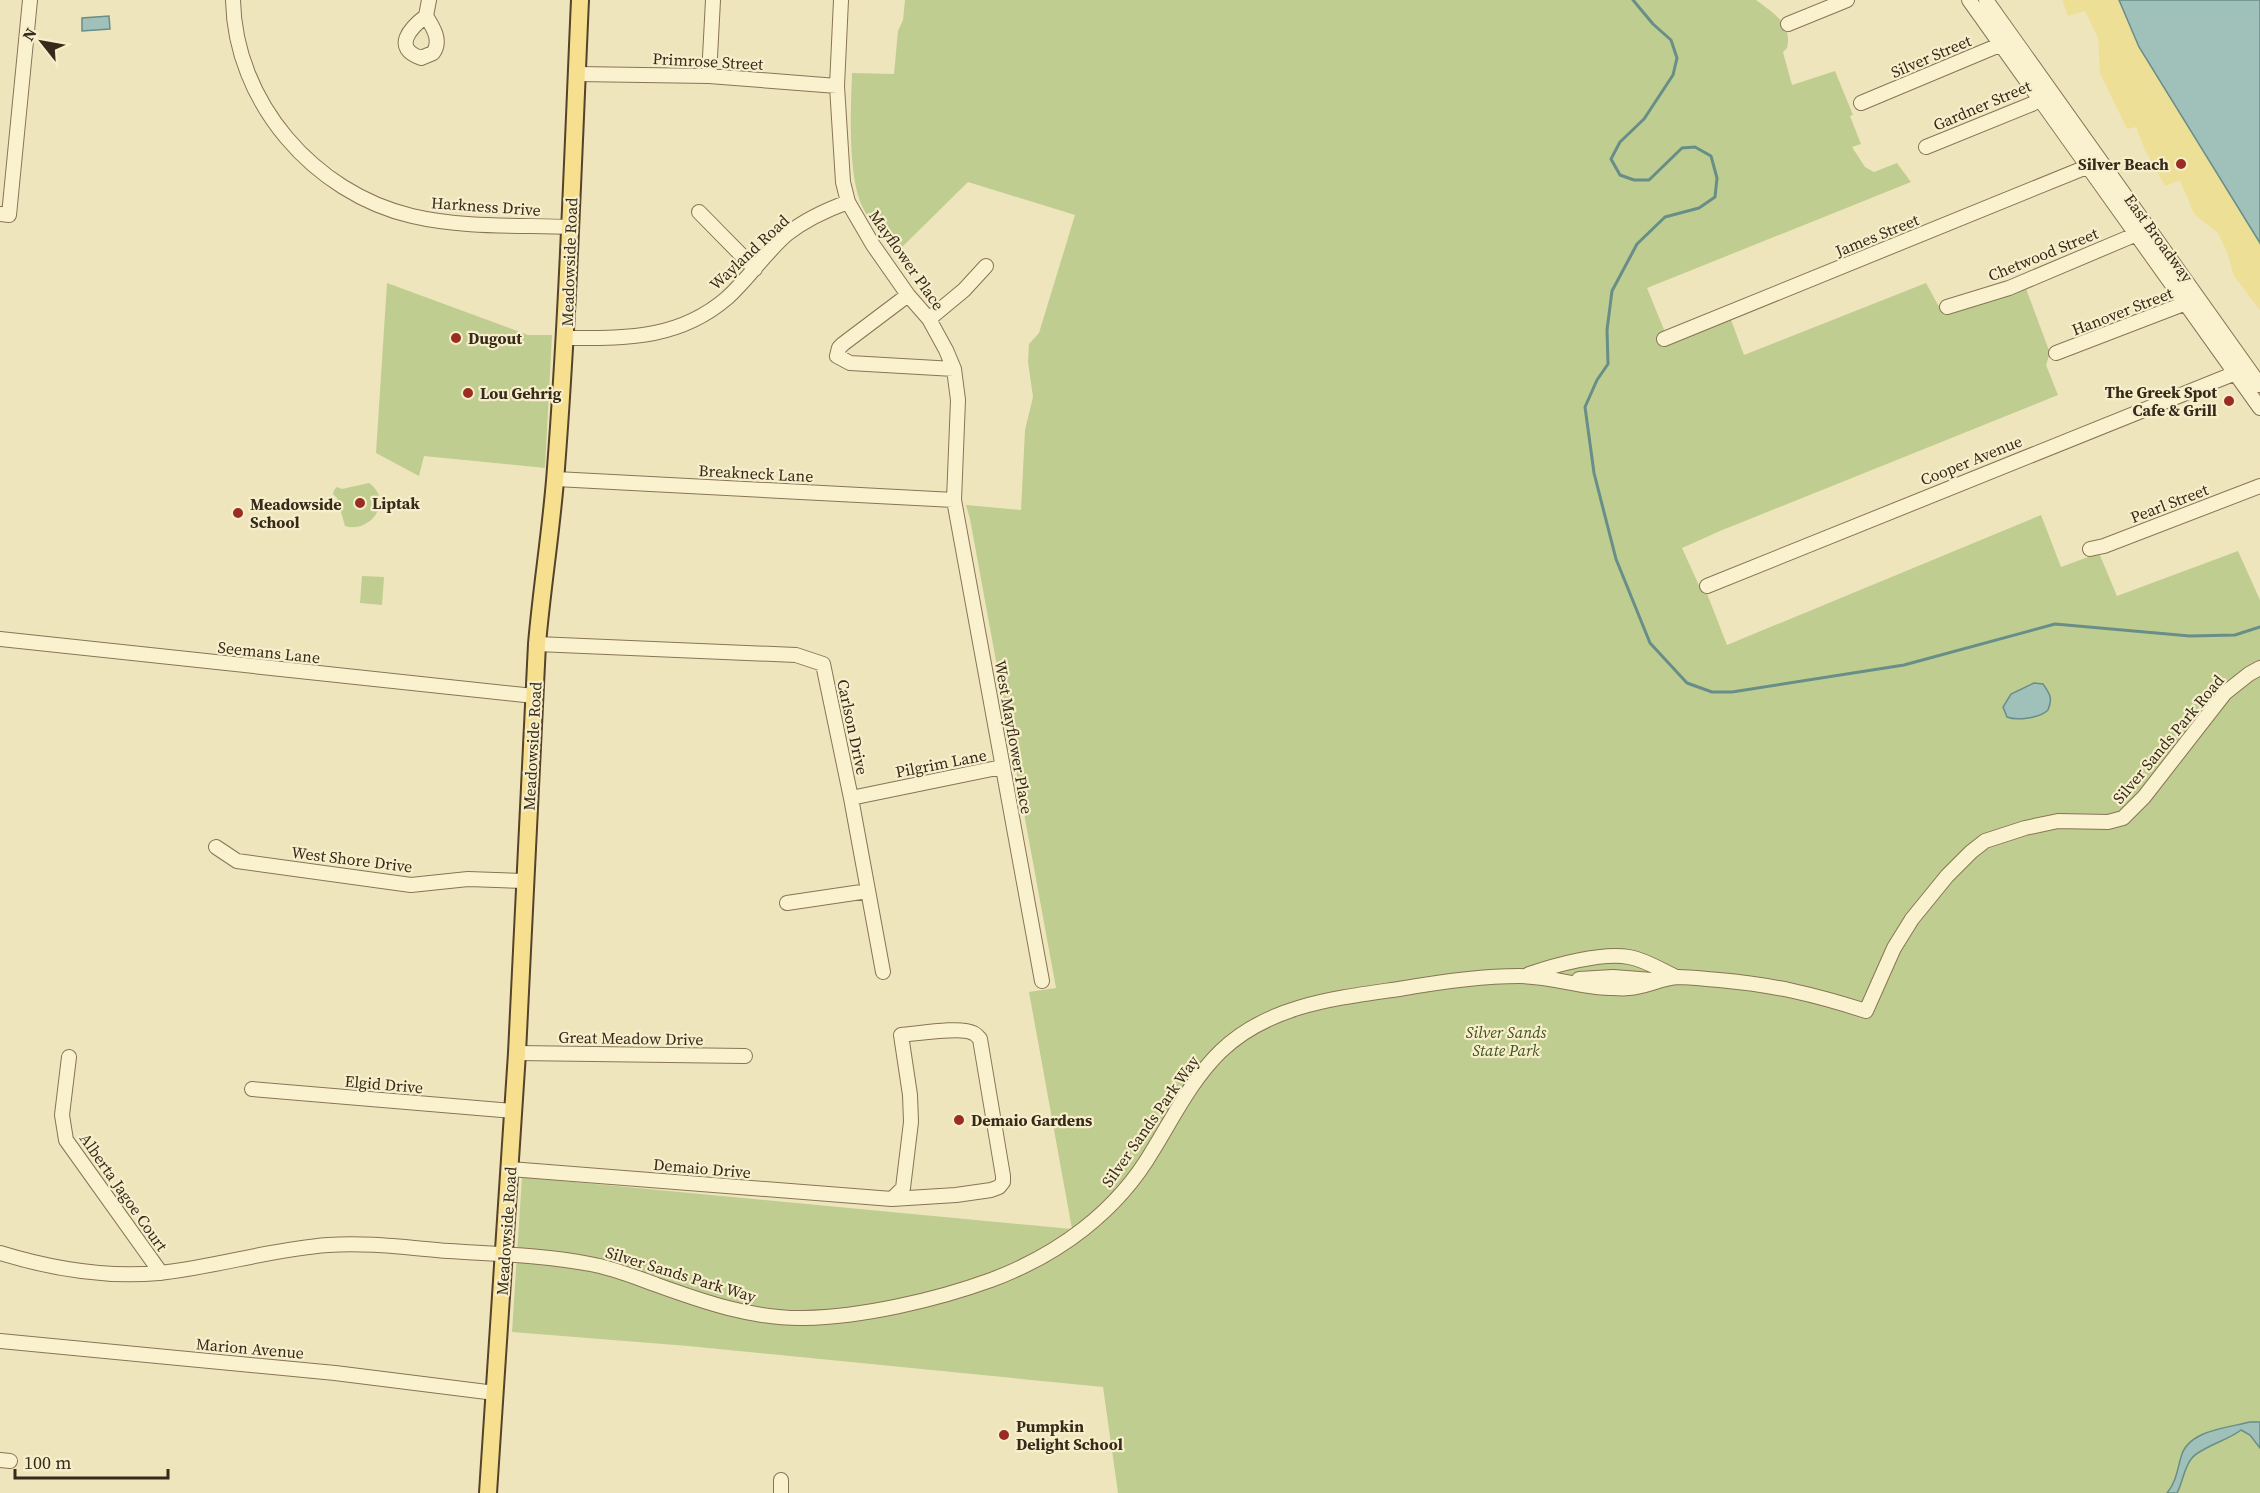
<svg xmlns="http://www.w3.org/2000/svg" width="2260" height="1493" font-family="'Source Serif 4',serif">
	<rect width="100%" height="100%" fill="#efe5bc"/>
	<path fill="#c0cd90" d="M905,0H1756C1772,12 1793,24 1787,48L1783,52L1792,85L1835,71L1853,115L1850,116L1861,144L1852,147L1865,167L1874,172L1897,163L1911,182L1647,288L1669,342L1730,317L1744,355L1926,283L1938,305L1953,310L2025,286L2050,353L2046,365L2058,395L1720,531L1682,548L1702,592L1706,591L1727,645L2041,515L2061,567L2099,553L2117,596L2238,551L2260,600V1493H1118L1103,1387L688,1346L512,1332L522,1177L1072,1229L1029,992L1056,988L970,519L966,505L1021,510L1025,430L1033,397L1028,362L1029,344L1039,333L1075,215L968,182L894,255C884,239 871,224 863,208C847,175 851,110 852,73L894,74L898,31L903,20Z
		M387,283L528,335H552L545,468L424,456L419,476L376,453Z
		M369,483C394,500 371,534 345,526L337,498L333,494L334,490L337,487L342,489Z
		M362,576L384,577L382,605L360,603Z"/>
	<path fill="#eedf97" d="M2062,0H2119L2139,47L2260,243V310L2234,276L2227,252L2218,233L2194,214L2180,180L2165,186L2144,148L2136,127L2127,129L2100,73L2098,38L2085,11L2068,16Z"/>
	<path fill="#a0c0ba" stroke="#678e88" stroke-width="1.5" d="M2119,0H2260V243L2139,47Z
		M109,16L110,29L82,31V18Z
		M2034,683L2043,684C2050,694 2053,698 2048,710C2040,718 2017,721 2007,717L2003,707L2011,694Z
		M2250,1422H2260V1448L2250,1435L2241,1430C2229,1440 2201,1447 2192,1458C2184,1467 2183,1482 2177,1493H2167C2176,1482 2177,1471 2181,1457C2188,1430 2227,1428 2250,1422Z"/>
	<g fill="none" stroke-linecap="round" stroke-linejoin="round">
		<path stroke="#678e88" stroke-width="3" d="M1633,0L1653,24L1671,40L1677,58L1673,75L1644,119L1620,142L1611,159L1620,175L1634,180H1649L1682,148L1695,147L1711,156L1717,178L1715,197L1699,208L1665,217L1637,244L1612,291L1607,330L1608,364L1597,380L1585,407L1594,473L1616,559L1650,643L1687,683L1712,692H1732L1904,665L2055,624L2190,636L2235,635L2260,627"/>
		<defs>
			<path id="minor" d="M233,0C235,102 314,193 412,216C463,228 518,225 571,227
				M841,0L837,86L843,182L848,202L873,245L908,295L929,319L946,350L954,369L958,400L954,500L1042,981
				M1969,0L2260,408
				M1986,0L2260,385
				M426,16C433,27 442,41 433,53L421,58C392,48 410,28 426,16L429,0
				M1788,24L1847,0
				M577,74L709,76L837,86
				M709,76L713,0
				M1861,103L2009,41
				M1926,147L2032,104L2046,95
				M699,212L755,269
				M0,214L9,215L30,0
				M908,295L843,344L839,348L837,356L850,363L954,369
				M1947,307L2009,288L2144,231
				M929,319L964,290L986,266
				M566,338C625,338 678,340 727,298C749,278 765,253 787,234C805,220 826,210 848,202
				M1664,339L2094,164
				M2056,353L2194,300
				M556,479L954,500
				M2090,549L2104,546L2260,486
				M1707,586L2248,368
				M0,639L534,696
				M537,644L796,655L823,664L851,798L883,972
				M851,798L1002,767
				M216,847L237,861L411,885L468,879L525,881
				M787,903L868,891
				M1529,974C1555,965 1602,952 1629,957C1646,960 1661,970 1676,977
				M1579,979L1613,977L1652,980
				M517,1053L745,1056
				M69,1057L62,1115L66,1140L161,1273
				M252,1089L513,1111
				M510,1169L892,1199L956,1195L991,1190L999,1187L1003,1182V1176L980,1039C978,1037 976,1034 973,1033C961,1026 916,1034 901,1035L910,1095L911,1122L903,1188L892,1199
				M0,1253C52,1269 104,1278 159,1273C216,1267 271,1249 328,1245C368,1242 409,1248 449,1251C496,1254 544,1255 590,1264C613,1268 635,1277 657,1285C704,1302 753,1319 804,1318C862,1317 936,1300 991,1280C1058,1255 1117,1212 1153,1150C1174,1116 1192,1079 1221,1051C1269,1005 1336,998 1399,989C1439,982 1479,976 1519,976C1550,976 1579,987 1609,988C1611,988 1628,989 1629,988C1646,987 1661,978 1678,977C1692,977 1705,979 1719,980C1774,985 1813,994 1866,1011L1894,948L1912,919L1947,876L1971,852L1985,841L2025,828L2058,821L2108,822L2123,818L2144,797L2225,693L2249,674L2260,668
				M0,1341L335,1373L495,1393
				M0,1460L10,1461
				M781,1480V1493"/>
			<path id="major" d="M488,1493L517,1053L537,644C542,585 552,526 556,468C568,312 573,156 580,0"/>
		</defs>
		<use href="#minor" stroke="#877555" stroke-width="16"/>
		<use href="#major" stroke="#54422a" stroke-width="20"/>
		<use href="#minor" stroke="#faf1cf" stroke-width="14"/>
		<use href="#major" stroke="#f6e090" stroke-width="16"/>
	</g>
	<g fill="#992d22" stroke="#f7eecb" stroke-width="2">
		<circle cx="2181" cy="164" r="6"/>
		<circle cx="456" cy="338" r="6"/>
		<circle cx="468" cy="393" r="6"/>
		<circle cx="2229" cy="401" r="6"/>
		<circle cx="360" cy="503" r="6"/>
		<circle cx="238" cy="513" r="6"/>
		<circle cx="959" cy="1120" r="6"/>
		<circle cx="1004" cy="1435" r="6"/>
	</g>
	<g text-anchor="middle" dominant-baseline="central" stroke-width="4.5" stroke-linejoin="round" paint-order="stroke">
		<g font-size="16" fill="#362a1a" stroke="#f7eecb">
			<text transform="translate(1931 56) rotate(-23)">Silver Street</text>
			<text transform="translate(708 61) rotate(3)">Primrose Street</text>
			<text transform="translate(1982 105) rotate(-23)">Gardner Street</text>
			<text transform="translate(486 206) rotate(4)">Harkness Drive</text>
			<text transform="translate(1877 235) rotate(-22)">James Street</text>
			<text transform="translate(2159 238) rotate(54)">East Broadway</text>
			<text transform="translate(749 252) rotate(-43)">Wayland Road</text>
			<text transform="translate(2043 254) rotate(-22)">Chetwood Street</text>
			<text transform="translate(907 260) rotate(55)">Mayflower Place</text>
			<text transform="translate(569 262) rotate(-88)">Meadowside Road</text>
			<text transform="translate(2122 311) rotate(-21)">Hanover Street</text>
			<text transform="translate(1971 460) rotate(-22)">Cooper Avenue</text>
			<text transform="translate(756 473) rotate(3)">Breakneck Lane</text>
			<text transform="translate(2169 503) rotate(-21)">Pearl Street</text>
			<text transform="translate(269 652) rotate(6)">Seemans Lane</text>
			<text transform="translate(853 727) rotate(78)">Carlson Drive</text>
			<text transform="translate(1014 737) rotate(80)">West Mayflower Place</text>
			<text transform="translate(2168 739) rotate(-50)">Silver Sands Park Road</text>
			<text transform="translate(532 746) rotate(-87)">Meadowside Road</text>
			<text transform="translate(941 763) rotate(-11)">Pilgrim Lane</text>
			<text transform="translate(352 859) rotate(7)">West Shore Drive</text>
			<text transform="translate(631 1038) rotate(1)">Great Meadow Drive</text>
			<text transform="translate(384 1084) rotate(5)">Elgid Drive</text>
			<text transform="translate(1150 1121) rotate(-55)">Silver Sands Park Way</text>
			<text transform="translate(702 1168) rotate(5)">Demaio Drive</text>
			<text transform="translate(124 1192) rotate(55)">Alberta Jagoe Court</text>
			<text transform="translate(506 1231) rotate(-86)">Meadowside Road</text>
			<text transform="translate(681 1274) rotate(17)">Silver Sands Park Way</text>
			<text transform="translate(250 1348) rotate(5)">Marion Avenue</text>
		</g>
		<g font-size="16" font-weight="bold" fill="#362a1a" stroke="#f7eecb" text-anchor="start">
			<text x="2169" y="164" text-anchor="end">Silver Beach</text>
			<text x="468" y="338">Dugout</text>
			<text x="2217" y="392" text-anchor="end">The Greek Spot<tspan x="2217" dy="18">Cafe &amp; Grill</tspan></text>
			<text x="480" y="393">Lou Gehrig</text>
			<text x="372" y="503">Liptak</text>
			<text x="250" y="504">Meadowside<tspan x="250" dy="18">School</tspan></text>
			<text x="971" y="1120">Demaio Gardens</text>
			<text x="1016" y="1426">Pumpkin<tspan x="1016" dy="18">Delight School</tspan></text>
		</g>
		<g font-size="16" font-style="italic" fill="#415320" stroke="#f7eecb">
			<text x="1506" y="1032">Silver Sands<tspan x="1506" dy="18">State Park</tspan></text>
		</g>
	</g>
	<g transform="translate(42 42) rotate(301)" stroke="#f7eecb" stroke-width="4.5" paint-order="stroke">
	<path d="M0-4.5L10 22L0 15L-10 22Z" fill="#362a1a"/>
	<text y="-9" font-size="16" font-weight="bold" text-anchor="middle" fill="#362a1a">N</text>
	</g>
	<path d="M15 1469v9h153v-9" fill="none" stroke="#362a1a" stroke-width="3"/>
	<text x="24" y="1469" font-size="18" fill="#362a1a" stroke="#f7eecb" stroke-width="4.5" paint-order="stroke">100 m</text>
</svg>
